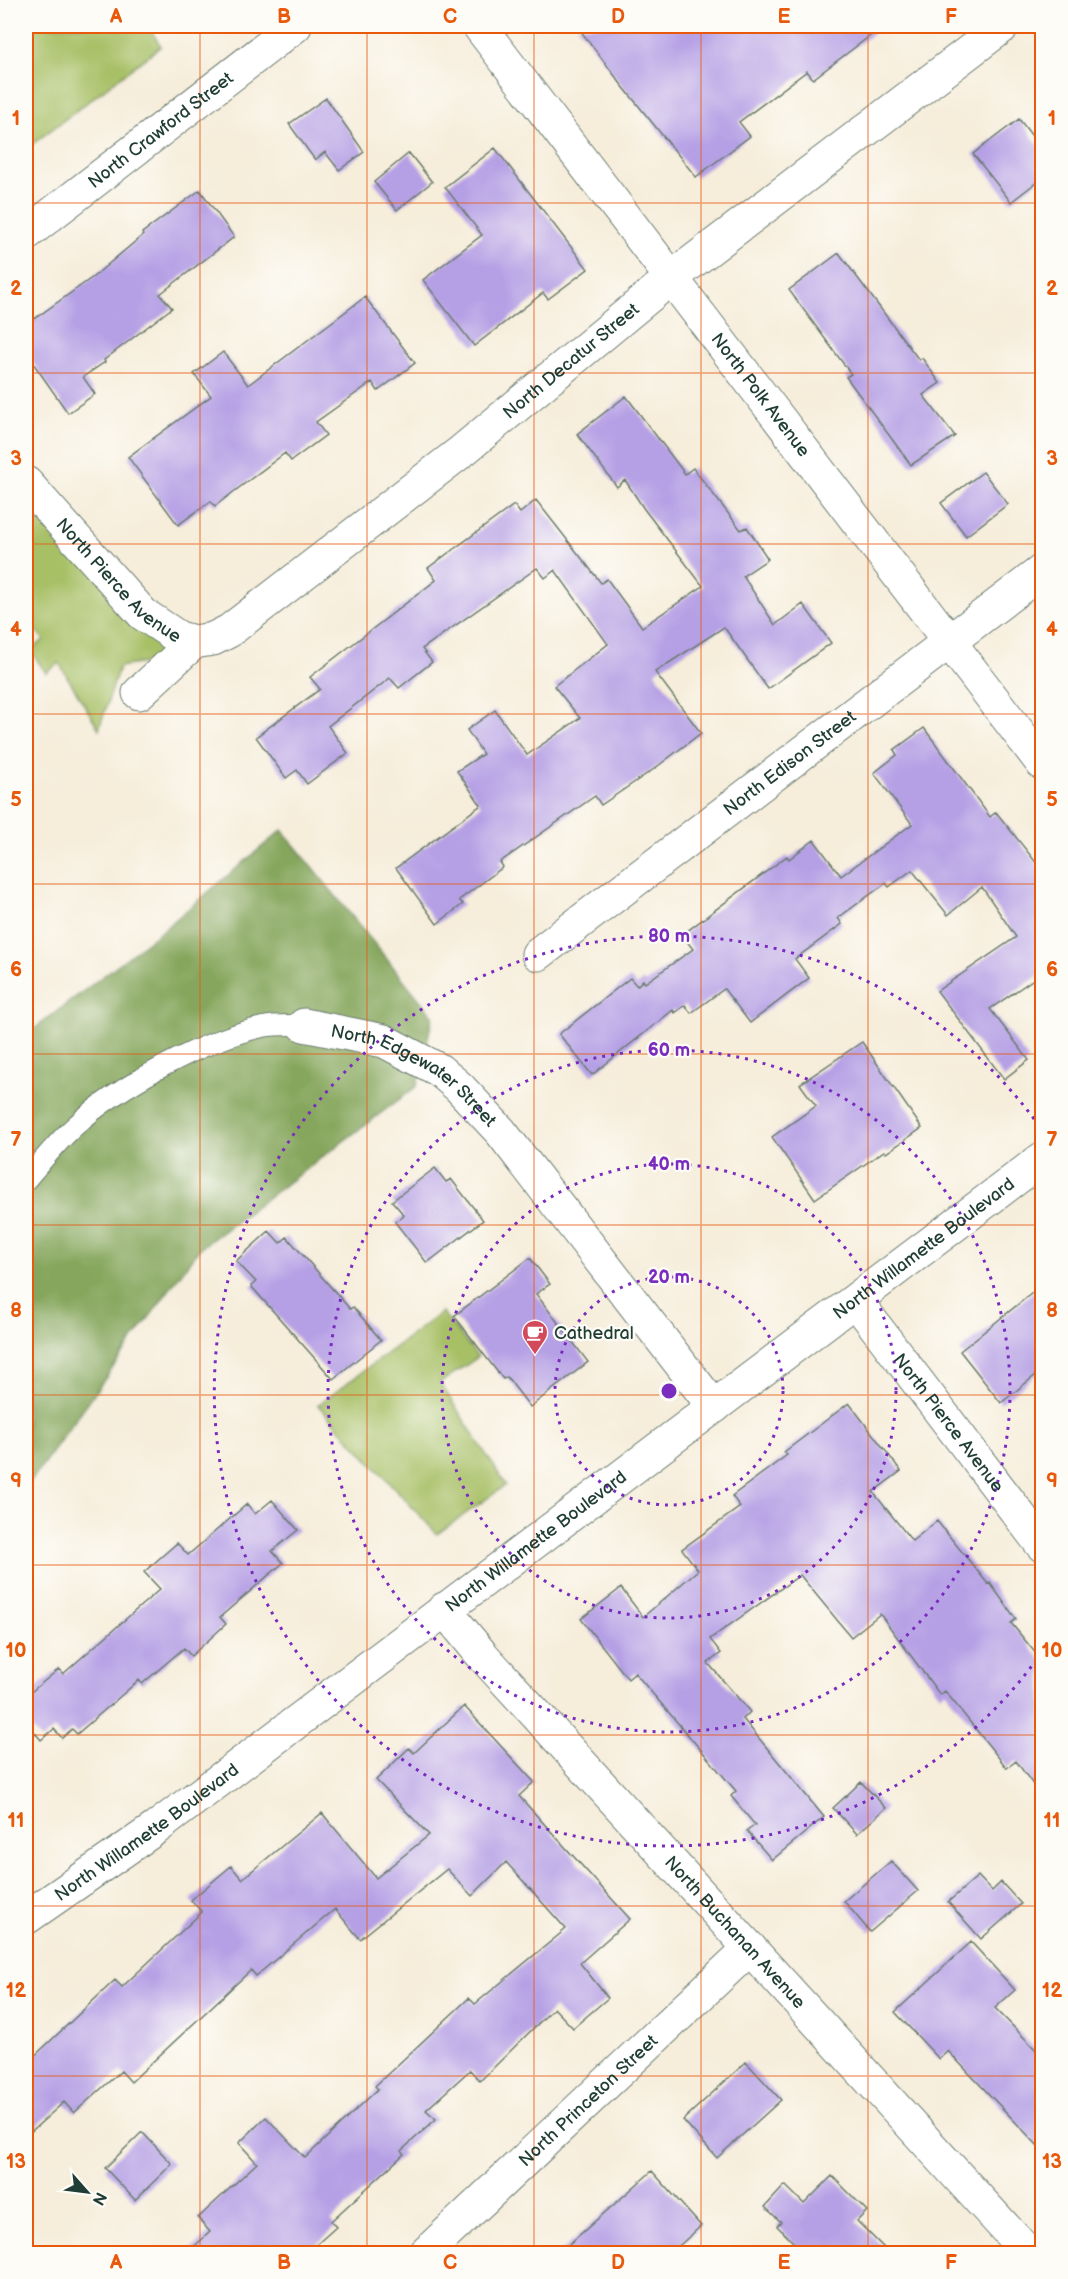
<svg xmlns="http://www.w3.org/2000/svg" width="1068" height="2279" font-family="'Balsamiq Sans',sans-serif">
	<rect width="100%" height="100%" fill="#fdfcf7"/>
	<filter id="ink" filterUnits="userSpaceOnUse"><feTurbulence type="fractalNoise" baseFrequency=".0167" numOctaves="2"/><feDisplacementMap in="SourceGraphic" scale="12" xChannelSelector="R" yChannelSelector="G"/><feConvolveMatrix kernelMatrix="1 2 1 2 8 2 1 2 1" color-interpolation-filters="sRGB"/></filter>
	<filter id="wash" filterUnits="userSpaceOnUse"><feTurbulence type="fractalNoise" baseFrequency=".008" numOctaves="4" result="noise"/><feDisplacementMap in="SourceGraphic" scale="24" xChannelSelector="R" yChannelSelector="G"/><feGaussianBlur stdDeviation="1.35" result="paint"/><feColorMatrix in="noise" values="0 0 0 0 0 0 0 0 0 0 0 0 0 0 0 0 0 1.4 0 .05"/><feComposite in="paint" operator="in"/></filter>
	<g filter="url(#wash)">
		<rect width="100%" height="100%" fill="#f6edda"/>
		<path fill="#a7c066" stroke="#637e4d" stroke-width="1.5" d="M26,26H148L161,46L26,149Z
			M26,495L160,642L163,650L151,662L119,667L99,729L59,663L46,673L30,650L44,640L26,619Z
			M442,1312L478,1357L440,1383L506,1485L437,1534L318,1405Z"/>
		<path fill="#85a65b" stroke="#527248" stroke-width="1.5" d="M282,830L433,1016L417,1086L198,1250L31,1481L26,1485V1035L163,930Z"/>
		<g id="blocks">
			<path fill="#b6a0e5" d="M577,26H883L813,79L807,71L739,122L750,136L696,177L621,84Z
				M326,98L364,152L339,170L325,152L315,160L289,124Z
				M1019,119L1042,149V178L1011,202L973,154Z
				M495,148L588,269L548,299L543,293L474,346L423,280L482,235L445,187Z
				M409,153L432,182L397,210L374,182Z
				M200,190L234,237L160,294L172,308L104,360L105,362L83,377L95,394L68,413L26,353V325L93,277L143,235L142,233Z
				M839,253L919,360L922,358L940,383L923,395L955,436L911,465L846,377L851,374L789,290Z
				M365,297L415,363L378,391L372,382L316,422L326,435L291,461L285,453L215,506L211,501L178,525L128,457L211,396L194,374L223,352L248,385Z
				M626,396L685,474L693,468L741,530L747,527L768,559L743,576L775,625L803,604L831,643L768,689L724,627L655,672L701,733L654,769L601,805L595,796L500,862L503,867L459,900L463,904L437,924L396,868L481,805L457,771L483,754L467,730L495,710L527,755L580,718L554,686L608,644L555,570L545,578L537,568L422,649L432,662L399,688L390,678L328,726L348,753L307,784L297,770L286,778L256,737L320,689L310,677L436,580L428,568L514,505L520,513L536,500L601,583L607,579L642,627L703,586L644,509L625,480L617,487L577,434Z
				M983,472L1008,504L966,536L941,503Z
				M924,728L990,817L996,812L1042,870V976L1041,974L990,1009L1029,1060L1004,1079L937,991L1016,937L982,887L948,915L912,870L889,887L886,883L838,918L842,924L795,959L809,978L750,1023L724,989L691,1013L685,1005L675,1013L673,1010L592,1075L559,1034L630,978L637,986L643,980L645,983L693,949L682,935L787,856L789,859L814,840L841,876L912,824L874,773L897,755L894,750Z
				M862,1042L922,1128L886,1153L884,1151L815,1199L772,1137L816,1106L800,1084Z
				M435,1168L446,1182L451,1179L483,1220L427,1263L395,1222L404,1215L392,1201Z
				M269,1231L280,1243L287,1237L350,1309L353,1307L381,1340L333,1379L251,1286L256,1282L236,1261Z
				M530,1258L550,1284L536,1294L588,1362L530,1407L507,1377L503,1379L454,1316Z
				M1042,1285V1370L1001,1403L960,1351Z
				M849,1403L901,1471L873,1492L912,1541L937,1521L988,1584L990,1583L1016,1619L1011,1623L1042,1661V1797L1016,1761L1007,1768L945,1691L940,1695L880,1614L851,1637L800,1575L710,1639L721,1653L708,1663L750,1712L743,1719L824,1817L772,1860L747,1831L755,1825L731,1796L736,1791L635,1673L628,1679L581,1619L621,1588L643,1617L698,1570L682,1549L740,1507L732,1496L787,1455L784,1452Z
				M272,1500L298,1530L272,1551L283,1563L220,1617L226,1624L191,1656L184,1648L142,1684L139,1680L77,1734L72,1729L62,1738L54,1729L41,1740L26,1722V1696L59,1669L63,1674L160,1589L144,1572L177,1543L188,1555L247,1504L255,1514Z
				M464,1706L534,1782L519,1796L630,1919L580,1963L608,1998L573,2028L554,2008L480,2081L470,2070L426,2110L436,2119L401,2151L404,2154L331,2221L336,2227L307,2253H187L210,2232L198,2218L257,2163L239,2143L266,2117L305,2158L378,2089L375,2086L469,1998L475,2004L566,1929L506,1862L472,1896L447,1869L360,1939L335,1909L256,1976L251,1970L131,2082L121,2071L74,2113L64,2102L26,2136V2064L115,1980L122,1987L202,1912L191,1900L231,1866L242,1879L322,1813L376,1878L429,1835L376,1780L409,1748L414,1753Z
				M861,1782L886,1808L857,1834L833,1808Z
				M891,1861L918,1891L870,1932L844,1901Z
				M978,1876L992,1891L1001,1882L1021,1904L981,1939L948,1902Z
				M971,1942L1015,1990L995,2008L1042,2056V2150L948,2051L939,2059L895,2012Z
				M746,2062L781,2100L717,2158L683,2120Z
				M142,2132L172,2164L135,2200L105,2168Z
				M652,2171L701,2226L671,2253H559Z
				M832,2176L867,2211L857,2221L889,2253H804L777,2226L781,2222L765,2207L785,2185L804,2204Z"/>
		</g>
	</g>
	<g filter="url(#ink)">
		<use href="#blocks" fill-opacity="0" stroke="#6a7b6e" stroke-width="1.5"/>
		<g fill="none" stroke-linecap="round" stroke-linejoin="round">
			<defs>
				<path id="lane" d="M26,1180C41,1162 57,1142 75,1126C117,1087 207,1038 263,1027C277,1024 291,1025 304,1025"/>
				<g id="street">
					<path id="s1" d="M479,26L1042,763"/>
					<path id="s2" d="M26,234L295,26"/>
					<path id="s3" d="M26,483L143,614L179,638L194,642"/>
					<path id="s4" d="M139,693L194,642L213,639L229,631L462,451L671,278L1003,26"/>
					<path id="s5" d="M538,954L1042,571"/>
					<path id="s6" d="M304,1025L384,1041L439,1070L459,1087L501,1132L714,1407"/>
					<path id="s7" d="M856,1301L1042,1545"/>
					<path id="s8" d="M444,1609L482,1655L1029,2254"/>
					<path id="s9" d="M425,2254L750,1948"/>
				</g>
				<g id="secondary">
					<path id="s10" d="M26,1918L156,1828L1042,1159"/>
				</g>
			</defs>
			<use href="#lane" stroke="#6a7b6e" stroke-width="22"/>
			<use href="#street" stroke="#6a7b6e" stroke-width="35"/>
			<use href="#secondary" stroke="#6a7b6e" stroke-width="35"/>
			<use href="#lane" stroke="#fff" stroke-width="20"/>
			<use href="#street" stroke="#fff" stroke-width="33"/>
			<use href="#secondary" stroke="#fff" stroke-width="33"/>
		</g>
	</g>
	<path fill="none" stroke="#e8590c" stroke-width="1.5" stroke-opacity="0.55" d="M200,26V2254M367,26V2254M534,26V2254M701,26V2254M868,26V2254M26,203H1042M26,373H1042M26,544H1042M26,714H1042M26,884H1042M26,1054H1042M26,1225H1042M26,1395H1042M26,1565H1042M26,1735H1042M26,1906H1042M26,2076H1042"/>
	<g fill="none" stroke="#7b2cbf" stroke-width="3" stroke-dasharray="3 6">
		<circle cx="669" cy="1391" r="114"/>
		<circle cx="669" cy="1391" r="227"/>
		<circle cx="669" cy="1391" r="341"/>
		<path d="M1042 1652A455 455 0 1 1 1042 1130"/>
	</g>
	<defs>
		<symbol id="cafe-pin" viewBox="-11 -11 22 30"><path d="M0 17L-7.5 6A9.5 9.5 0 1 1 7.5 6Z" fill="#d1495b" stroke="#fdfcf7"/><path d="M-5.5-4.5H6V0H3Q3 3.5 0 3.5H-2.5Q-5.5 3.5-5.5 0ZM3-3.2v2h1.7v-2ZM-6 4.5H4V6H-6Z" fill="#fff"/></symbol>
	</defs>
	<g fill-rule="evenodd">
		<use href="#cafe-pin" x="520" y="1318" width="30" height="40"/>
	</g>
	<g text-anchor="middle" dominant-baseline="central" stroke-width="4.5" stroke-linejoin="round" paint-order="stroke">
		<g font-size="18" fill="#1f3d34" stroke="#fdfcf7">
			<text stroke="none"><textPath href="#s2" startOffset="170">North Crawford Street</textPath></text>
			<text stroke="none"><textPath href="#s4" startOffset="548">North Decatur Street</textPath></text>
			<text stroke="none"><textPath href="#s1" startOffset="464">North Polk Avenue</textPath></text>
			<text stroke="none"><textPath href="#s3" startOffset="135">North Pierce Avenue</textPath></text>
			<text stroke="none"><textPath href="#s5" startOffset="316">North Edison Street</textPath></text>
			<text stroke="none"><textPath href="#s6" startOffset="124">North Edgewater Street</textPath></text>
			<text stroke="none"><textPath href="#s10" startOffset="1120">North Willamette Boulevard</textPath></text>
			<text stroke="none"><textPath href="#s7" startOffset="153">North Pierce Avenue</textPath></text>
			<text stroke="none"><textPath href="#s10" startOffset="634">North Willamette Boulevard</textPath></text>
			<text stroke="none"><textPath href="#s10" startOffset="148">North Willamette Boulevard</textPath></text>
			<text stroke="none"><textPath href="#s8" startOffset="435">North Buchanan Avenue</textPath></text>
			<text stroke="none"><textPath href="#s9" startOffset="224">North Princeton Street</textPath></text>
		</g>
		<g font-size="18" fill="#1f3d34" stroke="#fdfcf7" text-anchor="start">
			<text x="554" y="1333">Cathedral</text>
		</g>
	</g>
	<circle cx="669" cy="1391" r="9" fill="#7b2cbf" stroke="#fdfcf7" stroke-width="3"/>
	<g font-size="18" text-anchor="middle" font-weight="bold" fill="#7b2cbf" stroke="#fdfcf7" stroke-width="4.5" stroke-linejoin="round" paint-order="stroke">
		<text x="669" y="942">80 m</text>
		<text x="669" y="1056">60 m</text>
		<text x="669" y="1170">40 m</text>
		<text x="669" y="1283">20 m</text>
	</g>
	<rect width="1068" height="2279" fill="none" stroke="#fdfcf7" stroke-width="66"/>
	<g transform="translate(87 2192) rotate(118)" stroke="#fdfcf7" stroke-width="4.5" paint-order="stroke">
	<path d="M0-4.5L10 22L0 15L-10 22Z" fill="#1f3d34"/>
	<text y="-9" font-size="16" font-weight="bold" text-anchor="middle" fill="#1f3d34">N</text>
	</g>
	<rect x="33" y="33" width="1002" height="2213" fill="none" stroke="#e8590c" stroke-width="2"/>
	<g font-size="20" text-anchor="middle" font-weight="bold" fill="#e8590c">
		<text x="116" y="23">A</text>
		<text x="284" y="23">B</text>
		<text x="450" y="23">C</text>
		<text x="618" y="23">D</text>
		<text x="784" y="23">E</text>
		<text x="951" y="23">F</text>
		<text x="16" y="125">1</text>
		<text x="1052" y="125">1</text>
		<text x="16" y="295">2</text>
		<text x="1052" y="295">2</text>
		<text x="16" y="465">3</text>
		<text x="1052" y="465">3</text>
		<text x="16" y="636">4</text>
		<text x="1052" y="636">4</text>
		<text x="16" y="806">5</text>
		<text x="1052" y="806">5</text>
		<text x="16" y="976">6</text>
		<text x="1052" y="976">6</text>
		<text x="16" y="1146">7</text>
		<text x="1052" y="1146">7</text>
		<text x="16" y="1317">8</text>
		<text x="1052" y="1317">8</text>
		<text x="16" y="1487">9</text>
		<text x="1052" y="1487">9</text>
		<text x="16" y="1657">10</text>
		<text x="1052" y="1657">10</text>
		<text x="16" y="1827">11</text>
		<text x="1052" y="1827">11</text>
		<text x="16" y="1997">12</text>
		<text x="1052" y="1997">12</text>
		<text x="16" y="2168">13</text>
		<text x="1052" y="2168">13</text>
		<text x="116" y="2269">A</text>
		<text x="284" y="2269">B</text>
		<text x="450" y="2269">C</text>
		<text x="618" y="2269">D</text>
		<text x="784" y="2269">E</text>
		<text x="951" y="2269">F</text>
	</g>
</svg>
